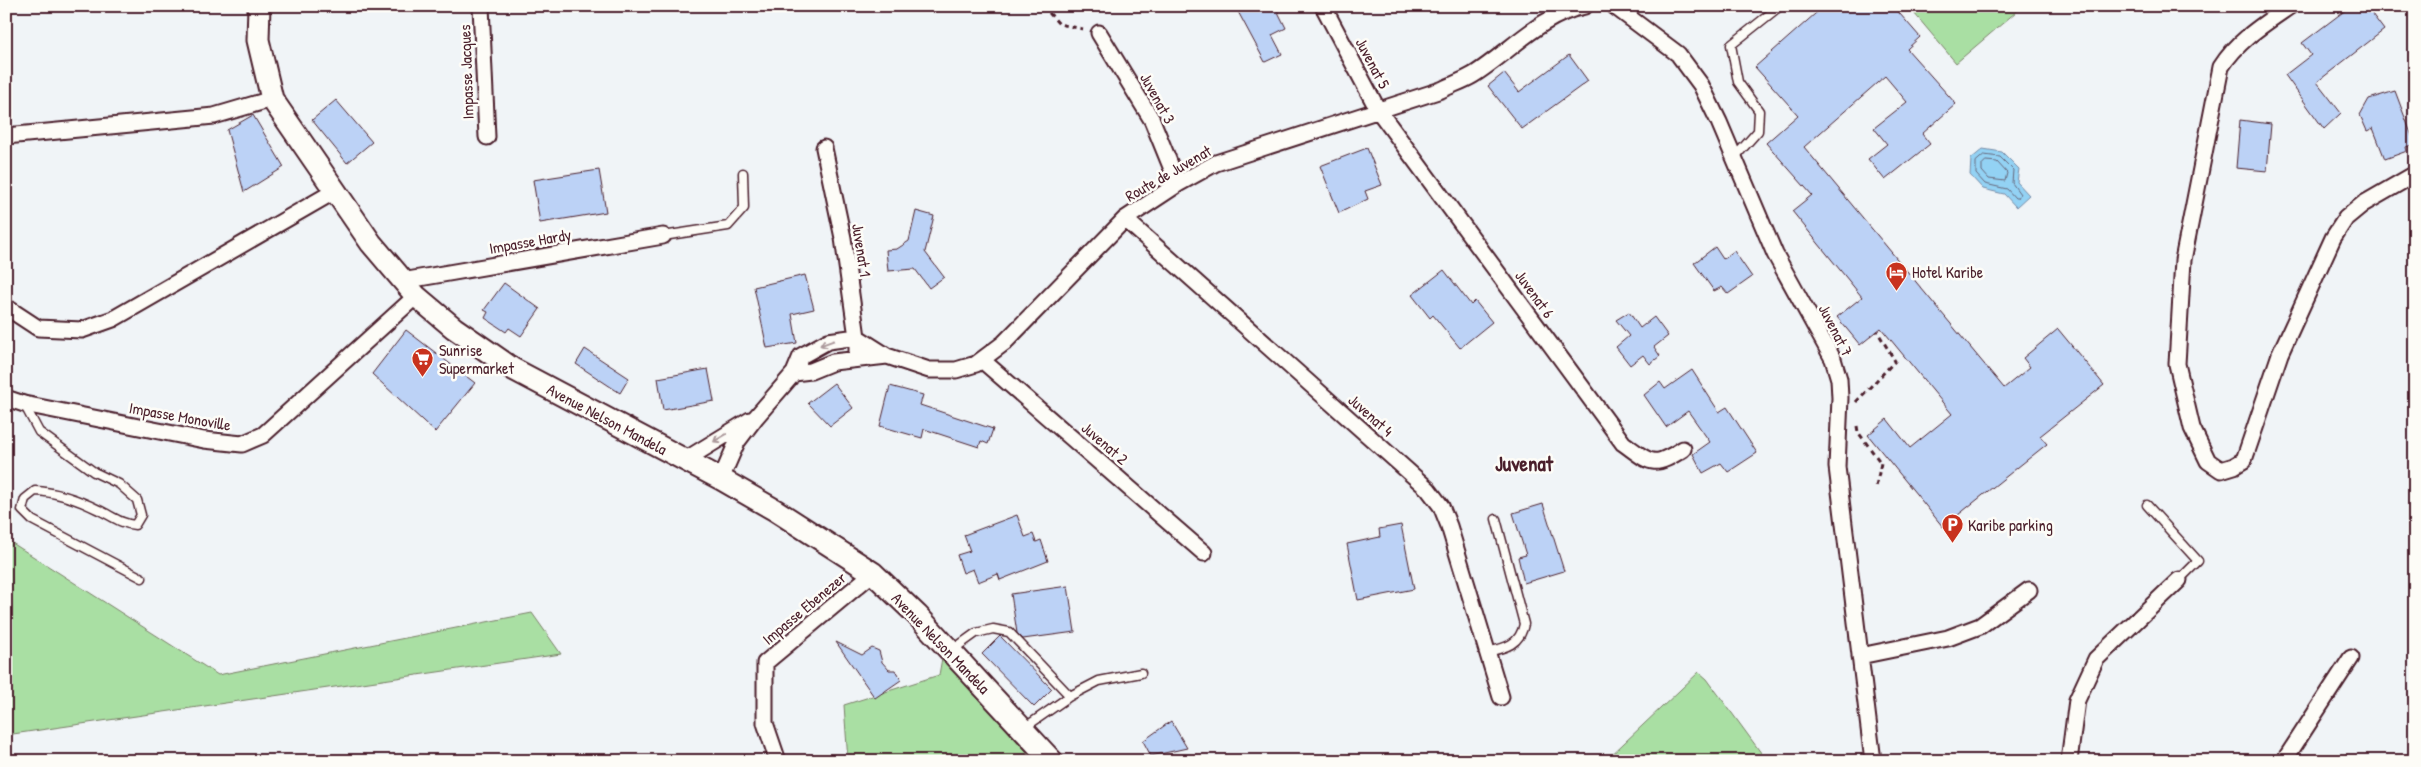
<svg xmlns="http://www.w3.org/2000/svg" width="2421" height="767" font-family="'Patrick Hand',sans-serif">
	<rect width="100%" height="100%" fill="#f0f4f7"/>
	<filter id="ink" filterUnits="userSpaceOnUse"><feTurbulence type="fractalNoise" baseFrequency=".02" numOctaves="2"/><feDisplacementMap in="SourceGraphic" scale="10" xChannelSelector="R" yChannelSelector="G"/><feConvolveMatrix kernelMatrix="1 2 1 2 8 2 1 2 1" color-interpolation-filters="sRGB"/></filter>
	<g filter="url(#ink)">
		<path fill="#a9dfa3" stroke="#7a7f67" d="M1922,6H2023L1956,63L1914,13Z
			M6,539L218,675L532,613L561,654L6,735Z
			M942,658L1035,761H848L844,705L939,675Z
			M1699,672L1707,679L1767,761H1605Z"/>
		<path fill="#93d2f4" stroke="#768aa4" d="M1983,149L2002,152L2019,169L2017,182L2029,195L2016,207L2004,194L1983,189L1970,175L1971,159Z"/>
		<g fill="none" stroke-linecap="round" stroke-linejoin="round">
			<path stroke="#67677b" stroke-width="1" d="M1984,155L2000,157L2013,170L2012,183L2020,194L2018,198H2015L2007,189L1985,184L1976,174V162Z
				M1986,161L1997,162L2007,173L2005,181L1989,179L1982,171V165Z"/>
		</g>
		<path fill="#bcd2f6" stroke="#4a1f2b" d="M1235,6H1275L1286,28L1272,35L1282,54L1265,62Z
			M1824,6H1893L1920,37L1907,49L1956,104L1922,134L1930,144L1885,180L1868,159L1887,144L1874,128L1907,102L1885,76L1804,147L2004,388L2030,367L2023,358L2058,329L2104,385L2040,436L2047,444L1943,527L1868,435L1887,419L1910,448L1952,414L1881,328L1860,345L1837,317L1862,297L1792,211L1812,195L1766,143L1798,115L1755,67Z
			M2351,6H2366L2384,30L2317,82L2341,113L2324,129L2285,75L2311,55L2302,43Z
			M1569,55L1588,81L1522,129L1488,86L1504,73L1519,92Z
			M2395,91L2415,144L2406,147L2407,151L2385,159L2373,128L2367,131L2360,115L2369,99Z
			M336,100L372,142L347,163L312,120Z
			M253,115L284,167L244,192L227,130Z
			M2240,120L2271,124L2267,171L2236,168Z
			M1367,148L1382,185L1365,191L1368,199L1339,213L1320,166Z
			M599,170L606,212L540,223L533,180Z
			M916,211L934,216L925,252L944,277L929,288L915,269L888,271L886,250L897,249L909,241Z
			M1715,247L1723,259L1734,251L1752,277L1728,294L1722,287L1714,291L1694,263Z
			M1444,270L1471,305L1475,301L1492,322L1460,348L1433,315L1430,318L1412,295Z
			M805,275L814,309L792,314L797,343L767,348L754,287Z
			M504,283L540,309L521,336L509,328L506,332L485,318L488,312L484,310Z
			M1629,312L1640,328L1654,317L1668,336L1654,347L1660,356L1650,364L1643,355L1630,365L1616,347L1629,336L1616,320Z
			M406,330L475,383L435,432L372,374Z
			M585,349L629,378L620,393L576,364Z
			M708,369L714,401L663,410L658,378Z
			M1692,370L1719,412L1727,407L1757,453L1728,472L1721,463L1703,473L1693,454L1710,442L1688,411L1666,427L1644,395L1660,382L1665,389Z
			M834,383L853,408L830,426L808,403Z
			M890,386L923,395L920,405L993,429L988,444L981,441L979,447L924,429L922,438L880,426Z
			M1543,504L1564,571L1524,583L1518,557L1526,555L1513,513Z
			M1017,515L1025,537L1033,534L1036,542L1041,540L1048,561L1000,580L998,574L978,582L973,569L963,573L957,555L970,551L964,535Z
			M1401,525L1414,589L1358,600L1347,544L1380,537L1379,529Z
			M1068,586L1075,632L1023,639L1017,633L1011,594Z
			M1000,636L1052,689L1034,707L982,654Z
			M836,642L862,655L872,648L879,651L882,662L889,670H895L901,680L875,698Z
			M1171,721L1187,748L1151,756L1143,741Z"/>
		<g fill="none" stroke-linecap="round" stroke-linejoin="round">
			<defs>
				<path id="lane" d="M1734,158L1758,131L1759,111L1738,82L1731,45L1780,6
					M663,236L728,226L744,208L743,173
					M24,404L39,432L94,472L119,484L137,500L141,515L135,525C121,524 112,516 99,510C79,500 57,492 35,491L25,499L22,510L32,520L142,578
					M2147,505L2198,561L2179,580
					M951,651L976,633L993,629L1009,632L1070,696
					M1487,652C1505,648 1520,645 1524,624L1496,519
					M1024,728L1070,696L1099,681L1141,673"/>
				<path id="street" d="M481,6L487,137
					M1323,6L1378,110L1623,443C1651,463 1652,469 1683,449
					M1614,6L1678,54L1701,85L1719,122L1775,254L1833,359L1839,379L1840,398L1837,467L1873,761
					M2290,6C2264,24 2238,40 2221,67L2183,260L2177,364L2192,428L2208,461L2221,470L2234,466L2244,460L2280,354L2333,238L2346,218L2363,204L2415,174
					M1099,33L1152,120L1178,184
					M6,136L214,116L272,99
					M824,148L843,238L857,337V359
					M1125,219L1428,489L1441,506L1449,526L1501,697
					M402,281L663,236
					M6,307L38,328L82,330L113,319L335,191
					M983,361L1204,553
					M794,373L811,371L833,362L887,356
					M6,398L24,404L204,440L242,444L263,435L416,296
					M685,460L750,420
					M721,479L737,442L756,417L794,373L801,356L828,341L857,337L887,356L929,370H956L976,364L1004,343L1125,219L1178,184L1216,163L1441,90C1451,85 1463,81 1473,75C1510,52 1540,15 1585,6
					M1860,656L1948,638L1980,626L2029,590
					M778,761L765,723V663L873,573
					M2069,761L2077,700L2096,659L2179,580
					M2284,761L2351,658"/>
				<path id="secondary" d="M259,6L258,40L272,99L371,243L416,296L454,328L513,369L721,479L775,510L873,573L917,615L1052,761"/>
			</defs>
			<use href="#lane" stroke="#4a1f2b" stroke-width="11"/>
			<use href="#street" stroke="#4a1f2b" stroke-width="19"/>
			<use href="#secondary" stroke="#4a1f2b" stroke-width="25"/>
			<path stroke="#4a1f2b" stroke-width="3" stroke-dasharray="5 4" stroke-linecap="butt" d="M1043,6L1059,24L1083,29
				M910,10L915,6
				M1856,402L1895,361L1877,331
				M1857,426L1858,432L1881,463L1876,487"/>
			<use href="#lane" stroke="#fdfcf7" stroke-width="8"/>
			<use href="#street" stroke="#fdfcf7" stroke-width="15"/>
			<use href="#secondary" stroke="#fdfcf7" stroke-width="21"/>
		</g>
		<defs><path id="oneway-shaft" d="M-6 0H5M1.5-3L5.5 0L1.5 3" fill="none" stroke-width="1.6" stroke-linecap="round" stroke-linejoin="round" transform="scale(1.25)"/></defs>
		<g stroke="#ac999b">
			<use href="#oneway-shaft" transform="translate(827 343) rotate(160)"/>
			<use href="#oneway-shaft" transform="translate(720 438) rotate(149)"/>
		</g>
	</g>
	<defs>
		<symbol id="hotel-pin" viewBox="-11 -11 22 30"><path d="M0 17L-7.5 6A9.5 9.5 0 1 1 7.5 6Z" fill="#c8321e" stroke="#fdfcf7"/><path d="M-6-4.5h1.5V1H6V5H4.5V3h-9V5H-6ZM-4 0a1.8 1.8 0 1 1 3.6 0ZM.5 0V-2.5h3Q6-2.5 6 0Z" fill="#fff"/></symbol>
		<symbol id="supermarket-pin" viewBox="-11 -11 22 30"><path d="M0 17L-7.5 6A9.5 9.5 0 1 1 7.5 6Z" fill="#c8321e" stroke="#fdfcf7"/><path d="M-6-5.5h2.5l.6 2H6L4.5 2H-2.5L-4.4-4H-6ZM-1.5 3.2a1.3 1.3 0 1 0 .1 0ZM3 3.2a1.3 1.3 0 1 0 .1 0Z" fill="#fff"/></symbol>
		<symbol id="parking-pin" viewBox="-11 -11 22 30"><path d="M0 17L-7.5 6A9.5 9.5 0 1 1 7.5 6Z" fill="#c8321e" stroke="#fdfcf7"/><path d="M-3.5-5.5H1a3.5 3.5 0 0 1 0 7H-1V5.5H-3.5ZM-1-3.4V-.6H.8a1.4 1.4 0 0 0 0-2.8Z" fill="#fff"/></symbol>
	</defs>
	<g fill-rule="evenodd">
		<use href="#hotel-pin" x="1884" y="260" width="25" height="34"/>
		<use href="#supermarket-pin" x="410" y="346" width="25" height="34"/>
		<use href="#parking-pin" x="1940" y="512" width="25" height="34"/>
	</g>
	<g text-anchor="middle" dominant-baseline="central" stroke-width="5" stroke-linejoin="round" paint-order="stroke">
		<g font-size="16" fill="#4a1f2b" stroke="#fdfcf7">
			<text transform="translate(1373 63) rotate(62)">Juvenat 5</text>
			<text transform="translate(466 72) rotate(-92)">Impasse Jacques</text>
			<text transform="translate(1158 98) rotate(61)">Juvenat 3</text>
			<text transform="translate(1168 173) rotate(-30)">Route de Juvenat</text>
			<text transform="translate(530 241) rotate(-10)">Impasse Hardy</text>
			<text transform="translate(862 250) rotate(81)">Juvenat 1</text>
			<text transform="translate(1535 294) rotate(54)">Juvenat 6</text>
			<text transform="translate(1836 330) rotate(63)">Juvenat 7</text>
			<text transform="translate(1371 415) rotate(42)">Juvenat 4</text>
			<text transform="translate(180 416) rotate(10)">Impasse Monoville</text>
			<text transform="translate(607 419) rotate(28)">Avenue Nelson Mandela</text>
			<text transform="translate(1105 443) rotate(41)">Juvenat 2</text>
			<text transform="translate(804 608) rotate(-40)">Impasse Ebenezer</text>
			<text transform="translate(941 643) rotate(46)">Avenue Nelson Mandela</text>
		</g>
		<g font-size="16" fill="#4a1f2b" stroke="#fdfcf7" text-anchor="start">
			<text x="1912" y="272">Hotel Karibe</text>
			<text x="439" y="350">Sunrise<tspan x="439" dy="18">Supermarket</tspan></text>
			<text x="1968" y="525">Karibe parking</text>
		</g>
		<g font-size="21" font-weight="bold" fill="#4a1f2b" stroke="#fdfcf7">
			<text x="1524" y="463">Juvenat</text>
		</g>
	</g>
	<rect width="2421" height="767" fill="none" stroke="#fdfcf7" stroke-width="25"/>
	<rect x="12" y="12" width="2396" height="742" fill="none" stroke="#4a1f2b" stroke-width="2" filter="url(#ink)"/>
</svg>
